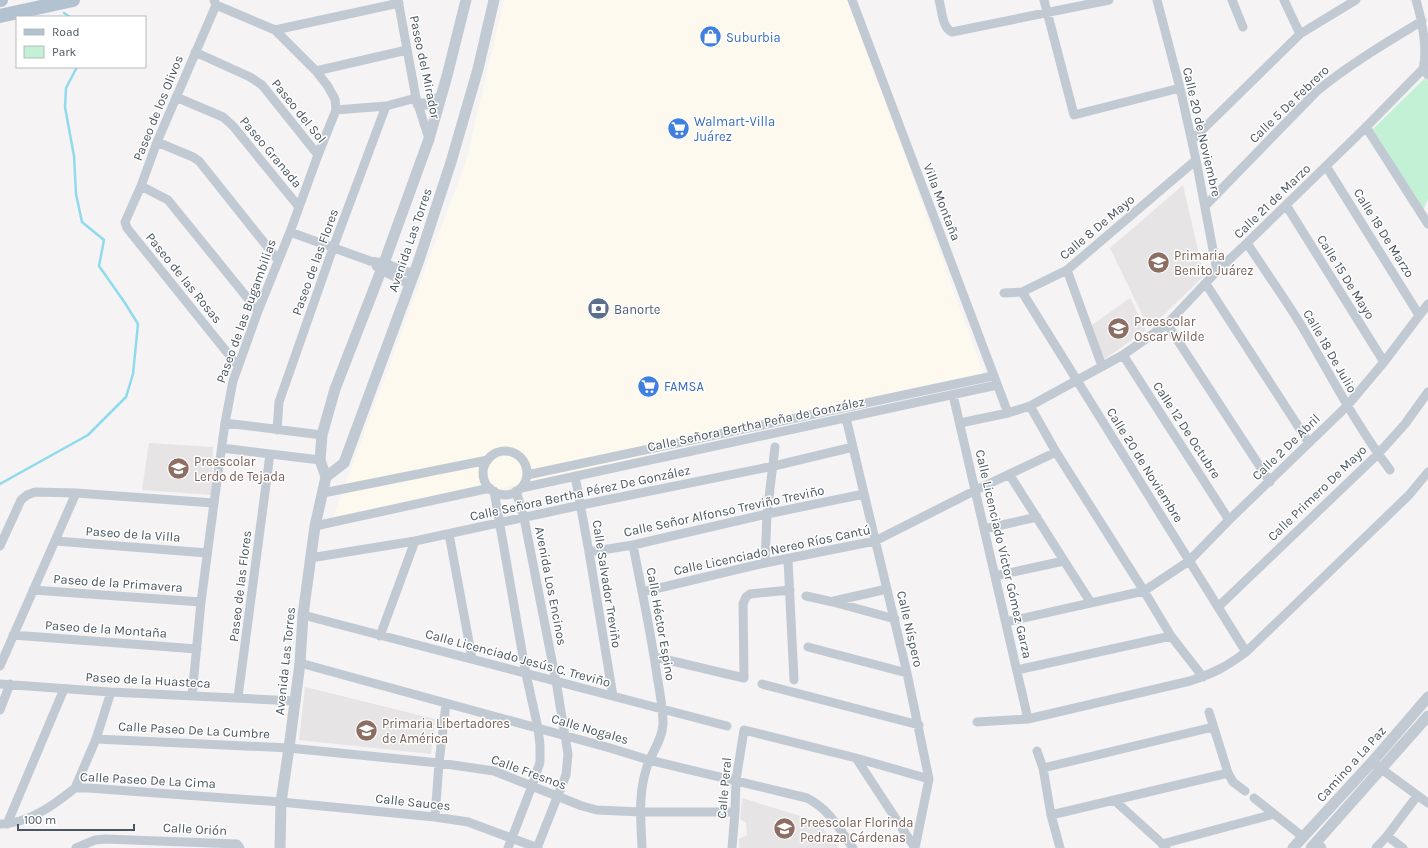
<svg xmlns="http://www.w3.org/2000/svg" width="1428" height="848" font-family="Karla,sans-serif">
	<rect width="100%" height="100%" fill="#f5f3f3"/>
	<path fill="#fdf9ef" d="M504,0H849L985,378L329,528L431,253L465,165Z"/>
	<path fill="#e6e4e5" d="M1183,185L1204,276L1149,329L1110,248Z
		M1130,298L1146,330L1102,361L1089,327Z
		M149,443L213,447L212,495L142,490Z
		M305,687L435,719L431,754L299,740Z
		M742,798L817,821L839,848H739V839L747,835L746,823L740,819Z"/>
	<path fill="#c3f1d5" d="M1425,78L1428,81V199L1423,210L1373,129Z"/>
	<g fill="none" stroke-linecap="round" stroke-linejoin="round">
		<path stroke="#90daee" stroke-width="2.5" d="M64,13L70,17
			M0,484L88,435L126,397L133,374L138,324L125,303L99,266L104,240L82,222L76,194L74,156L65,107L66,88L77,67"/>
		<path stroke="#c1cad2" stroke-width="9" d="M214,0L216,5L157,142L141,186L125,222L127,228L238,366
			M398,0L416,98L429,139
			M852,0L1008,413
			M939,0C942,10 942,28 952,32L1109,0
			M1044,0L1074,115L1180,88
			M1157,0L1180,88L1196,160L1217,271
			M1232,0L1243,27
			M1284,0L1300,34
			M1416,0C1422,20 1428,50 1423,69L1428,75
			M275,30L399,3
			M195,52L250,77L262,85L318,155
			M316,71L407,50
			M176,97L223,117L233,126L299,207
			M336,110L386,106L416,98
			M1366,127L1428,224
			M1192,140L1300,34L1356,0
			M157,142L193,157L199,161L278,260
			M1326,166L1419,315
			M141,186L168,200L258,311
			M1286,205L1384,362
			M1205,206L1317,91C1350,64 1386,43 1422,21
			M290,232L370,261L384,263L413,274
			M1247,243C1265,271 1284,297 1301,325C1330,374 1356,425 1390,470
			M376,266L381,270L409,284
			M1067,270L1102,366
			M1206,284L1309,443
			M1022,292L1246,652
			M1004,293L1022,292L1067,270L1196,160
			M1167,324L1270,482
			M1123,355L1229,520
			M953,395L1028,719
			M1030,406L1056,452L1144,591L1171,636L1203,677
			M846,418L907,673L929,779L915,848
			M225,423L322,435
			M960,423L1008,413L1030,406L1123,355L1167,324L1217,271L1247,243L1366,127L1423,69
			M277,430L279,402L333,248L386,106
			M222,448L320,460
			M483 473a22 22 0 1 1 44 0a22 22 0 1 1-44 0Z
			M1009,474L1091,603
			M527,475L993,376
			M575,476L589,552L613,696
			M521,488L997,385
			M494,491L526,674L538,728L540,745V762L532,786L508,848
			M516,491L524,518L556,681L568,754L566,775L537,848
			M323,493L488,460
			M315,526L490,488
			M984,529L1037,517
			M449,534L472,658
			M56,541L207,553
			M633,545C641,588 651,632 657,676C660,692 663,708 663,724C662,742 650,754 646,770C638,796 641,821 642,848
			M0,546L21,500L27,495L35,492L76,493L214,503
			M589,552L633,545L767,514L864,494
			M310,558L415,541L581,505L774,466L853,447
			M788,560L794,680
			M765,563L767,514L775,447
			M995,576L1064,561
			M33,590L201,602
			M642,592L765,563L875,541L976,490L1056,452
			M806,596L833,602L895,619
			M834,601L887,589
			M1218,607L1378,454L1405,424L1428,392
			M303,615L727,726
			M1006,622L1144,591L1189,561L1229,520L1347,406L1384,362L1428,304
			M13,635L197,649
			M380,636L415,541
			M808,647L907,673
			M655,657L744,678L743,604L746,597L750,594L790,590
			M300,663L610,748L649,760L807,798C830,810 838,827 853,848
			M0,666L76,493
			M1017,670L1171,636
			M0,684L111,692L296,701
			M762,684L919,725
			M192,696L201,602L214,503L225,423L233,381L258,311L290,232L318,155L336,110L335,99L327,85L316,71L275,30L216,5
			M238,697L270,454
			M0,710L10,684
			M1209,712L1228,773L1233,782L1245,791
			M977,722L1028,719L1190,681C1214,673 1226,667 1246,652L1409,495L1428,472
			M96,739L289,748L439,763L494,771L582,806L597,810L641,812H735
			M1037,751L1043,768L1051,815L1060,848
			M856,758L915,848
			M1376,765L1428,803
			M1043,768L1213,727
			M75,788L96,739L111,692
			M1254,798L1303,837
			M1114,800L1166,847
			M1051,815L1228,773
			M435,817L439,763L446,704
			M0,824C28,824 54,805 75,788H88L281,802L435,817L468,822L538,848
			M7,824L64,689
			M1387,836L1403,848
			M1317,842L1322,848
			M1162,844L1274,814
			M76,848L95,840L105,839L237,844L240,848
			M732,848L735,812L736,780L744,730L856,758L929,779
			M1376,848L1387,836L1417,796"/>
		<path stroke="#c1cad2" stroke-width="11" d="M418,104H427L440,97
			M326,477L344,463L419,260L451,162L478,69L494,0
			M280,848L281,802L289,748L300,663L303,615L315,526L326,477L320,460L322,435L335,389L384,263L429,139L447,76L466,0
			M1293,848L1372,762L1428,697
			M1311,848L1428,716"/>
		<path stroke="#b3c2d1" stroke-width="14" d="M0,0H1
			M0,16L73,0"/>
	</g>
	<defs>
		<symbol id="shop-disc" viewBox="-11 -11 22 22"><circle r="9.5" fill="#3f7fe0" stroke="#fff"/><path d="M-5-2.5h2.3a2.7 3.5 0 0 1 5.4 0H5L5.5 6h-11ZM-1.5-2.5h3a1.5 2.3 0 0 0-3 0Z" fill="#fff"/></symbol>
		<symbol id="supermarket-disc" viewBox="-11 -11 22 22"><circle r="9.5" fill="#3f7fe0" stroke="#fff"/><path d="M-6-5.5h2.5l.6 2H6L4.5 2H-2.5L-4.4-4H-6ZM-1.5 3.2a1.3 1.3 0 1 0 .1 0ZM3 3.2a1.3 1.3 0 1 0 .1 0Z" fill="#fff"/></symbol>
		<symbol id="school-disc" viewBox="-11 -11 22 22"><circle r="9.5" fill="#8d6e63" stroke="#fff"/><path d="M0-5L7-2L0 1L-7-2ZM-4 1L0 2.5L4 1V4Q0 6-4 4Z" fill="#fff"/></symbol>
		<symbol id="bank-disc" viewBox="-11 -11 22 22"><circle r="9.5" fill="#5c6f8a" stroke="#fff"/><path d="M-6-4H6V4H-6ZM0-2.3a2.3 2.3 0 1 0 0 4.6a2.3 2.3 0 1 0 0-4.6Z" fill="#fff"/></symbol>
	</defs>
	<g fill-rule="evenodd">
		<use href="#shop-disc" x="698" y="24" width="25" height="25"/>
		<use href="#supermarket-disc" x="666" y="116" width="25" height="25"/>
		<use href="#school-disc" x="1146" y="250" width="25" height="25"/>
		<use href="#bank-disc" x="586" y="296" width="25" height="25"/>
		<use href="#school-disc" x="1106" y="316" width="25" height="25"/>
		<use href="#supermarket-disc" x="636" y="374" width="25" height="25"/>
		<use href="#school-disc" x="166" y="456" width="25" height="25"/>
		<use href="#school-disc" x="354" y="718" width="25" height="25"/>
		<use href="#school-disc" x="772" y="816" width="25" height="25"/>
	</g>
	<g text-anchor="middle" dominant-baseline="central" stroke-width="3" stroke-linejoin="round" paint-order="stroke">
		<g font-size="13" fill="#366cbe" stroke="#fff" text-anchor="start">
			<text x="726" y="37">Suburbia</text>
			<text x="694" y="121">Walmart-Villa<tspan x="694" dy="15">Juárez</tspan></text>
			<text x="664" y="386">FAMSA</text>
		</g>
		<g font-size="13" fill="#4a5661" stroke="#fff">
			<text transform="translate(425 67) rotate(78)">Paseo del Mirador</text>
			<text transform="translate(1289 104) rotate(-44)">Calle 5 De Febrero</text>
			<text transform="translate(158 108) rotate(-68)">Paseo de los Olivos</text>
			<text transform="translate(299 111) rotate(51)">Paseo del Sol</text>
			<text transform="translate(1202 132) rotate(77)">Calle 20 de Noviembre</text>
			<text transform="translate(271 152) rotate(50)">Paseo Granada</text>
			<text transform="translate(1272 201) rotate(-44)">Calle 21 de Marzo</text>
			<text transform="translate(942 202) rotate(69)">Villa Montaña</text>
			<text transform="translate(1097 227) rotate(-40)">Calle 8 De Mayo</text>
			<text transform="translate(1384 233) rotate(58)">Calle 18 De Marzo</text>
			<text transform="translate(410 240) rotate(-71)">Avenida Las Torres</text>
			<text transform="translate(315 262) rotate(-70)">Paseo de las Flores</text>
			<text transform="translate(1346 277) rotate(58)">Calle 15 De Mayo</text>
			<text transform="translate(184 278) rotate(51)">Paseo de las Rosas</text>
			<text transform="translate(246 311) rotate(-70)">Paseo de las Bugambilias</text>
			<text transform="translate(1330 351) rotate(60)">Calle 18 De Julio</text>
			<text transform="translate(756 424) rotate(-12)">Calle Señora Bertha Peña de González</text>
			<text transform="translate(1187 430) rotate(57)">Calle 12 De Octubre</text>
			<text transform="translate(1286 447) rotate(-44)">Calle 2 De Abril</text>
			<text transform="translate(1145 465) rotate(58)">Calle 20 de Noviembre</text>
			<text transform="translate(580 493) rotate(-12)">Calle Señora Bertha Pérez De González</text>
			<text transform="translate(1317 493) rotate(-44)">Calle Primero De Mayo</text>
			<text transform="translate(724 511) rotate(-12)">Calle Señor Alfonso Treviño Treviño</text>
			<text transform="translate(133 534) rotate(4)">Paseo de la Villa</text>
			<text transform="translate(772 550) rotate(-12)">Calle Licenciado Nereo Ríos Cantú</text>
			<text transform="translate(1004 554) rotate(77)">Calle Licenciado Víctor Gómez Garza</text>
			<text transform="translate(118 583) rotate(4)">Paseo de la Primavera</text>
			<text transform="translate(607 584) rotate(81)">Calle Salvador Treviño</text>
			<text transform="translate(240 586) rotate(-83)">Paseo de las Flores</text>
			<text transform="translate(551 586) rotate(79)">Avenida Los Encinos</text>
			<text transform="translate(661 624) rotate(80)">Calle Héctor Espino</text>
			<text transform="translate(106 629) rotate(4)">Paseo de la Montaña</text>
			<text transform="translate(910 629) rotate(77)">Calle Níspero</text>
			<text transform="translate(518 658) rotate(15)">Calle Licenciado Jesús C. Treviño</text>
			<text transform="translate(285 661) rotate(-84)">Avenida Las Torres</text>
			<text transform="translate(148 680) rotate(3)">Paseo de la Huasteca</text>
			<text transform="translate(590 729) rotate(16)">Calle Nogales</text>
			<text transform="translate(194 730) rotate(3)">Calle Paseo De La Cumbre</text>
			<text transform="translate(1351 764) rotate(-48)">Camino a La Paz</text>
			<text transform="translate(529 772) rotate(20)">Calle Fresnos</text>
			<text transform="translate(148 780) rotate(3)">Calle Paseo De La Cima</text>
			<text transform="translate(724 788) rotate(-85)">Calle Peral</text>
			<text transform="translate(413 802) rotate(6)">Calle Sauces</text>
			<text transform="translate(195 829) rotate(3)">Calle Orión</text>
		</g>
		<g font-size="13" fill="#785e54" stroke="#fff" text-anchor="start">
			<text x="1174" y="255">Primaria<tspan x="1174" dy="15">Benito Juárez</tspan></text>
			<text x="1134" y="321">Preescolar<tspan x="1134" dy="15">Oscar Wilde</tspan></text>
			<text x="194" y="461">Preescolar<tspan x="194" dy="15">Lerdo de Tejada</tspan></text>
			<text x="382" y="723">Primaria Libertadores<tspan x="382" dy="15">de América</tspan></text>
			<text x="800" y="822">Preescolar Florinda<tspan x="800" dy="15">Pedraza Cárdenas</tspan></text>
		</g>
		<g font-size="13" fill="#4e5e75" stroke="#fff" text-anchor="start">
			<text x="614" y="309">Banorte</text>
		</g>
	</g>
	<rect x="16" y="16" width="130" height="52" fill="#ffffff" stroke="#b7bbc0"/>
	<rect x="24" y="29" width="20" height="6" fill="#b3c2d1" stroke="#b7bbc0"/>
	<text x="52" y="36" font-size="12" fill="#4a5661">Road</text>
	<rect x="24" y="46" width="20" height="12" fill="#c3f1d5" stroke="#b7bbc0"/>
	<text x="52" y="56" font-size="12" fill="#4a5661">Park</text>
	<path d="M18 824v6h116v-6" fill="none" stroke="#4a5661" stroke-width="2"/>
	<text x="24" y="824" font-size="12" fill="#4a5661" stroke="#ffffff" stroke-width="3" paint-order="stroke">100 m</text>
</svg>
